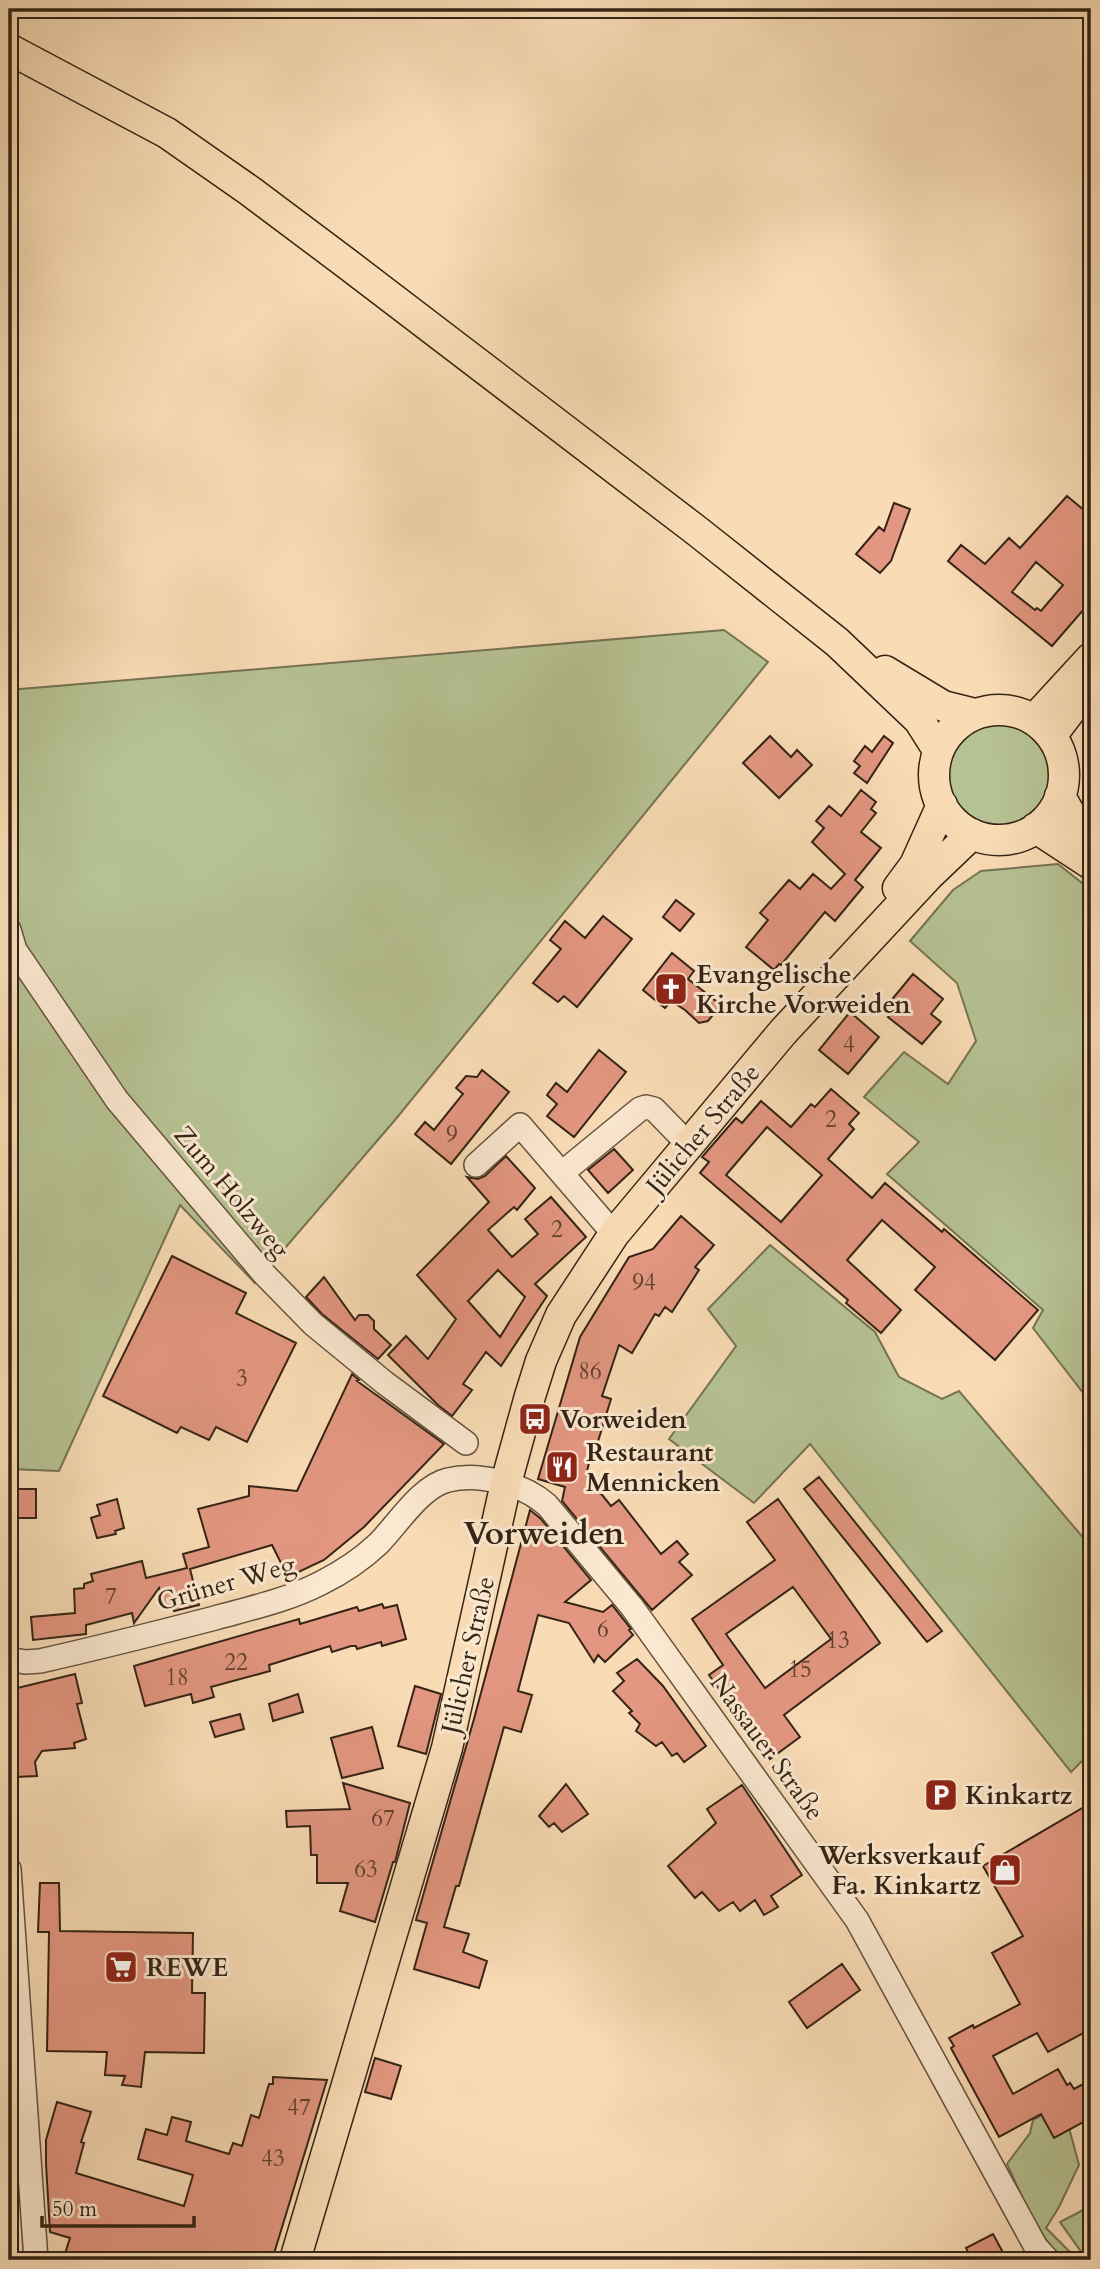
<svg xmlns="http://www.w3.org/2000/svg" width="1100" height="2269" font-family="Cardo,serif">
	<rect width="100%" height="100%" fill="#f9dcb6"/>
	<filter id="stains"><feTurbulence type="fractalNoise" baseFrequency=".00286" numOctaves="4"/><feColorMatrix values="0 0 0 0 .2 0 0 0 0 .09 0 0 0 0 .02 0 0 0 .5 -.17"/></filter>
	<radialGradient id="worn" r=".72"><stop offset=".6" stop-color="#630" stop-opacity="0"/><stop offset="1" stop-color="#630" stop-opacity=".3"/></radialGradient>
	<path fill="#b6c293" stroke="#757354" stroke-width="2" d="M724,630L768,662L395,1120L255,1283L180,1205L59,1471L9,1469V690Z
		M947 775a51 51 0 1 1 102 0a51 51 0 1 1-102 0Z
		M1058,864L1091,890V1403L1033,1328L1043,1310L887,1174L919,1142L864,1097L904,1052L948,1084L976,1041L957,983L910,941L953,890L981,871Z
		M770,1245L875,1332L899,1377L942,1399L959,1391L1091,1547V1752L1071,1772L810,1444L754,1503L669,1439L736,1346L708,1309Z
		M1091,2088V2100L1068,2124L1079,2165L1059,2207L1046,2228L1078,2260H1062C1036,2232 1023,2198 1007,2164L1030,2133L1033,2120Z
		M1091,2206V2260H1087L1060,2222Z"/>
	<path fill="#e39681" stroke="#342415" stroke-width="2" fill-rule="evenodd" d="M1067,496L1091,516V601L1052,646L948,561L961,545L985,564L1009,538L1020,548ZM1036,562L1063,585L1041,611L1037,608L1035,610L1012,592Z
		M894,503L910,509L891,561L880,573L856,554L879,527L884,531Z
		M770,736L791,757L797,750L812,765L779,798L743,763Z
		M884,736L893,743L867,783L854,773L860,766L854,761L865,746L872,752Z
		M861,790L876,802L871,809L876,813L861,832L881,848L855,880L863,887L835,921L825,912L781,965L779,964L774,970L746,947L768,920L760,913L789,880L800,889L813,874L831,889L845,874L812,842L824,828L816,821L829,806L841,816Z
		M676,900L694,914L680,931L663,917Z
		M603,916L632,939L577,1007L564,996L558,1002L533,983L561,949L550,940L565,921L585,938Z
		M672,953L694,971L688,979L721,1005L708,1021L699,1023L685,1010L671,1001L665,1008L643,990Z
		M913,974L943,999L931,1014L941,1022L922,1044L888,1017L895,1009L889,1003Z
		M850,1012L879,1037L848,1074L819,1050Z
		M599,1050L626,1072L574,1137L547,1116L557,1104L547,1095L556,1083L567,1092Z
		M482,1070L509,1092L451,1164L415,1134L425,1122L434,1130L463,1094L456,1088L466,1076L477,1077Z
		M831,1089L859,1113L849,1124L854,1129L828,1159L872,1198L885,1183L942,1232L944,1229L1038,1310L995,1360L915,1290L935,1267L882,1220L847,1260L901,1310L881,1333L846,1303L848,1300L700,1173L709,1162L702,1157L736,1118L742,1123L761,1101L791,1127L811,1104L815,1107ZM767,1127L822,1175L781,1222L726,1175Z
		M614,1149L633,1170L608,1193L588,1170Z
		M506,1156L535,1188L517,1210L514,1207L488,1230L512,1257L538,1234L525,1219L551,1197L586,1237L535,1284L547,1296L501,1366L486,1352L463,1384L472,1390L452,1416L438,1405L388,1355L406,1336L428,1359L456,1319L417,1275L489,1202L467,1177L478,1179L485,1176ZM498,1270L525,1297L500,1337L468,1301Z
		M681,1216L714,1245L695,1267L699,1270L672,1312L665,1307L659,1316L655,1314L632,1353L619,1345L602,1396L611,1399L596,1448L593,1447L586,1475L611,1506L619,1500L661,1554L677,1541L688,1554L679,1562L692,1575L652,1610L562,1501L565,1487L538,1479L580,1337L629,1257L653,1249Z
		M172,1256L246,1293L236,1313L296,1343L247,1442L216,1427L209,1440L181,1427L177,1433L103,1396Z
		M324,1277L355,1320L359,1315H368L374,1321V1329L391,1345L378,1359L322,1314L306,1297Z
		M352,1374L359,1380L357,1381L444,1444L364,1527L324,1560L288,1577L272,1545L190,1569L199,1605L174,1611L173,1608L165,1610L159,1588L134,1623L132,1613L86,1625V1634L33,1640L31,1617L75,1613L74,1589L84,1588V1584L93,1581L91,1574L142,1561L146,1578L187,1568L183,1554L209,1547L198,1509L249,1496V1486L297,1491Z
		M819,1477L942,1631L927,1642L804,1489Z
		M9,1489H36V1518H9Z
		M117,1499L124,1528L115,1531L116,1534L97,1538L91,1518L100,1515L97,1505Z
		M778,1499L880,1643L784,1715L800,1737L770,1759L709,1675L723,1665L692,1619L775,1560L747,1522ZM793,1587L831,1639L765,1688L726,1634Z
		M530,1510L541,1519L591,1580L565,1602L603,1612L612,1605L631,1629L629,1630L633,1635L605,1662L598,1655L594,1662L569,1623L538,1615L518,1691L532,1695L521,1732L504,1727L459,1886H456L444,1927L469,1934L463,1952L487,1961L479,1988L414,1969L427,1923L416,1920L474,1719Z
		M382,1604L384,1608L397,1605L406,1639L382,1646L381,1642L357,1649L356,1646H351L332,1652L330,1646L269,1665L270,1671L211,1687L214,1697L193,1703L191,1694L145,1706L134,1666L299,1619L300,1624L357,1607L359,1611Z
		M637,1659L663,1686L706,1746L684,1762L677,1753L672,1756L662,1742L656,1746L636,1731L640,1724L629,1713L632,1711L613,1691L624,1681L617,1673Z
		M75,1674L82,1703L77,1704L86,1739L74,1743L75,1748L42,1751L35,1762L37,1776L15,1777L9,1690Z
		M415,1686L441,1694L426,1754L398,1746Z
		M298,1694L303,1712L273,1721L269,1704Z
		M240,1714L244,1729L215,1737L210,1722Z
		M372,1727L383,1768L342,1778L331,1738Z
		M343,1783L410,1803L395,1862H393L375,1922L340,1911L348,1883H317V1855H311L310,1826L287,1827L286,1811L350,1809Z
		M566,1784L588,1814L562,1832L554,1823L549,1827L539,1816Z
		M742,1785L802,1875L771,1896L778,1907L764,1915L755,1900L740,1911L733,1902L719,1911L702,1892L695,1898L668,1866L716,1823L707,1809Z
		M1091,1803V2029L1048,2052L1037,2033L993,2056L1013,2094L1058,2069L1067,2085L1070,2083L1074,2089L1091,2080V2118L1054,2138L1041,2114L999,2137L951,2048L954,2046L949,2038L973,2025L974,2028L1020,2004L992,1953L1023,1936L983,1866Z
		M40,1883H59L60,1931L193,1933L192,1993H205L204,2053L145,2052L141,2087L122,2085L125,2076L105,2075L107,2052L47,2051L49,1932H38Z
		M842,1964L860,1990L807,2028L789,2002Z
		M375,2058L401,2066L391,2099L365,2092Z
		M273,2077L327,2080L272,2260H63L70,2238L50,2232L46,2164V2140L57,2102L91,2112L81,2142L84,2143L76,2173L184,2206L193,2175L138,2159L146,2129L167,2135L172,2117L191,2122L186,2141L229,2154L233,2143L242,2146L251,2115L259,2118L269,2084H273Z
		M993,2234L1007,2260H972L966,2248Z"/>
	<g fill="none" stroke-linecap="round" stroke-linejoin="round">
		<defs>
			<path id="minor" d="M9,930L15,950L117,1100L265,1275L313,1324L385,1383L466,1443
				M476,1165L520,1125L614,1234
				M562,1173L640,1109L646,1107L654,1109L690,1146
				M9,1659L25,1662L40,1661C98,1648 157,1633 215,1618C251,1608 288,1600 321,1583C341,1573 362,1559 378,1544C397,1525 421,1486 448,1480C479,1472 523,1484 547,1505L632,1607L857,1920L1036,2247L1048,2260
				M9,1869L36,2260"/>
			<path id="major" d="M9,49L167,133L250,191L346,263L697,531L837,642L919,720L938,750
				M885,671L943,706L975,714
				M934 775a65 65 0 1 1 130 0a65 65 0 1 1-130 0Z
				M1034,720L1091,658
				M1051,736L1091,683
				M1060,796L1077,827L1091,839
				M1036,828L1091,864
				M898,888L915,865L942,805
				M295,2260L447,1748L506,1483L530,1396L541,1361L561,1315L614,1234L783,1032L928,876L972,834"/>
		</defs>
		<use href="#minor" stroke="#65523d" stroke-width="26"/>
		<use href="#major" stroke="#342415" stroke-width="33"/>
		<use href="#minor" stroke="#fbe8d0" stroke-width="23"/>
		<use href="#major" stroke="#f9dcb6" stroke-width="30"/>
	</g>
	<defs>
		<symbol id="church-square" viewBox="-11 -11 22 22"><rect x="-9" y="-9" width="18" height="18" rx="4" fill="#8f2418" stroke="#fbe8d0"/><path d="M-1.2-6h2.4v3.5h3.3v2.4h-3.3V6h-2.4V-.1h-3.3v-2.4h3.3Z" fill="#fff"/></symbol>
		<symbol id="bus-square" viewBox="-11 -11 22 22"><rect x="-9" y="-9" width="18" height="18" rx="4" fill="#8f2418" stroke="#fbe8d0"/><path d="M-5-6H5V4H4V6H2V4H-2V6H-4V4H-5ZM-3.5-4V0h7V-4ZM-3.5 1.2v1.5H-2V1.2ZM2 1.2v1.5H3.5V1.2Z" fill="#fff"/></symbol>
		<symbol id="restaurant-square" viewBox="-11 -11 22 22"><rect x="-9" y="-9" width="18" height="18" rx="4" fill="#8f2418" stroke="#fbe8d0"/><path d="M-5-6h1v4h1v-4h1v4h1v-4h1v5L-1.5 .5V6h-2V.5L-5-1ZM5-6V6H3V1.5H1.5Q1.5-4 5-6Z" fill="#fff"/></symbol>
		<symbol id="parking-square" viewBox="-11 -11 22 22"><rect x="-9" y="-9" width="18" height="18" rx="4" fill="#8f2418" stroke="#fbe8d0"/><path d="M-3.5-5.5H1a3.5 3.5 0 0 1 0 7H-1V5.5H-3.5ZM-1-3.4V-.6H.8a1.4 1.4 0 0 0 0-2.8Z" fill="#fff"/></symbol>
		<symbol id="shop-square" viewBox="-11 -11 22 22"><rect x="-9" y="-9" width="18" height="18" rx="4" fill="#8f2418" stroke="#fbe8d0"/><path d="M-5-2.5h2.3a2.7 3.5 0 0 1 5.4 0H5L5.5 6h-11ZM-1.5-2.5h3a1.5 2.3 0 0 0-3 0Z" fill="#fff"/></symbol>
		<symbol id="supermarket-square" viewBox="-11 -11 22 22"><rect x="-9" y="-9" width="18" height="18" rx="4" fill="#8f2418" stroke="#fbe8d0"/><path d="M-6-5.5h2.5l.6 2H6L4.5 2H-2.5L-4.4-4H-6ZM-1.5 3.2a1.3 1.3 0 1 0 .1 0ZM3 3.2a1.3 1.3 0 1 0 .1 0Z" fill="#fff"/></symbol>
	</defs>
	<g fill-rule="evenodd">
		<use href="#church-square" x="652" y="970" width="38" height="38"/>
		<use href="#bus-square" x="516" y="1400" width="38" height="38"/>
		<use href="#restaurant-square" x="543" y="1448" width="38" height="38"/>
		<use href="#parking-square" x="922" y="1776" width="38" height="38"/>
		<use href="#shop-square" x="986" y="1851" width="38" height="38"/>
		<use href="#supermarket-square" x="102" y="1948" width="38" height="38"/>
	</g>
	<g text-anchor="middle" dominant-baseline="central" stroke-width="6" stroke-linejoin="round" paint-order="stroke">
		<g font-size="23" fill="#604030">
			<text x="849" y="1044">4</text>
			<text x="831" y="1119">2</text>
			<text x="452" y="1134">9</text>
			<text x="557" y="1229">2</text>
			<text x="644" y="1282">94</text>
			<text x="590" y="1371">86</text>
			<text x="242" y="1378">3</text>
			<text x="111" y="1596">7</text>
			<text x="603" y="1629">6</text>
			<text x="838" y="1640">13</text>
			<text x="236" y="1662">22</text>
			<text x="800" y="1669">15</text>
			<text x="177" y="1677">18</text>
			<text x="383" y="1818">67</text>
			<text x="366" y="1869">63</text>
			<text x="299" y="2107">47</text>
			<text x="273" y="2158">43</text>
		</g>
		<g font-size="26" font-weight="bold" fill="#342415" stroke="#fbe8d0" text-anchor="start">
			<text x="696" y="974">Evangelische<tspan x="696" dy="30">Kirche Vorweiden</tspan></text>
			<text x="560" y="1419">Vorweiden</text>
			<text x="586" y="1452">Restaurant<tspan x="586" dy="30">Mennicken</tspan></text>
			<text x="965" y="1795">Kinkartz</text>
			<text x="981" y="1855" text-anchor="end">Werksverkauf<tspan x="981" dy="30">Fa. Kinkartz</tspan></text>
			<text x="146" y="1967">REWE</text>
		</g>
		<g font-size="26" fill="#342415" stroke="#fbe8d0">
			<text transform="translate(703 1129) rotate(-50)">Jülicher Straße</text>
			<text transform="translate(232 1192) rotate(50)">Zum Holzweg</text>
			<text transform="translate(226 1583) rotate(-16)">Grüner Weg</text>
			<text transform="translate(468 1655) rotate(-77)">Jülicher Straße</text>
			<text transform="translate(767 1747) rotate(54)">Nassauer Straße</text>
		</g>
		<g font-size="33" font-weight="bold" fill="#342415" stroke="#fbe8d0">
			<text x="544" y="1533">Vorweiden</text>
		</g>
	</g>
	<rect width="1100" height="2269" fill="none" stroke="#f9dcb6" stroke-width="35"/>
	<rect x="10" y="10" width="1079" height="2248" fill="none" stroke="#342415" stroke-width="3.5"/>
	<rect x="18" y="18" width="1065" height="2234" fill="none" stroke="#342415" stroke-width="2"/>
	<path d="M42 2216v10h152v-10" fill="none" stroke="#342415" stroke-width="3.5"/>
	<text x="52" y="2216" font-size="21" fill="#342415" stroke="#fbe8d0" stroke-width="5" paint-order="stroke">50 m</text>
	<rect width="100%" height="100%" filter="url(#stains)"/>
	<rect width="100%" height="100%" fill="url(#worn)"/>
</svg>
